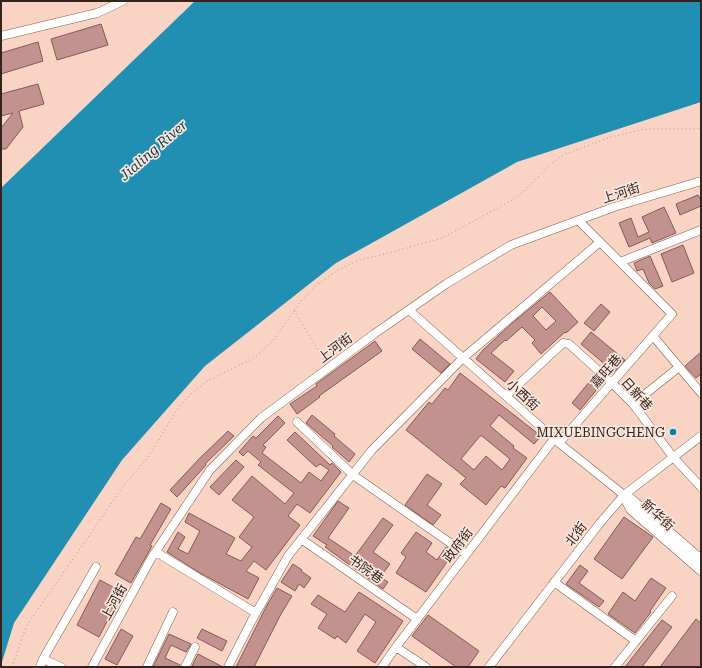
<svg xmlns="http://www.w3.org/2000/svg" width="702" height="668" font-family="'Roboto Serif','Noto Sans SC',serif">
	<rect width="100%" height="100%" fill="#f9d4c4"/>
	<path fill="#218fb2" d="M195,1H701V102L517,162L336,263L205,366L122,460L14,623L1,665V188Z"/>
	<path fill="#c2928e" stroke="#855955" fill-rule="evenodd" d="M101,24L108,45L57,60L51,39Z
		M38,42L43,61L1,74V53Z
		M38,84L44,104L19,111L23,127L6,149H1V128L13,113L1,116V94Z
		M698,195L701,200V206L680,215L676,204Z
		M664,207L676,233L652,243L650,238L629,247L619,223L631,218L638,237L649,232L642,217Z
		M683,245L694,273L672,282L661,254Z
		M650,256L663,286L655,289L649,283L643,269L637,271L634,263Z
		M550,292L578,322L566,333L565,332L541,354L532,343L535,340L522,327L506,341L505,340L491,353L514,371L505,382L476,359L483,350L511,324ZM542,307L556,321L546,330L533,316Z
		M601,304L610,312L594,331L584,323Z
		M591,332L625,360L614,372L581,344Z
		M420,339L450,364L441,373L412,349Z
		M375,341L382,351L319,396L320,397L297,414L290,404L317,386L316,384Z
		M701,352V374L696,378L685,366Z
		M460,373L541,436L534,444L499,415L490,426L514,446L513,448L527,458L505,488L501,486L486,505L460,484L466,478L406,430L429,402L432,404L445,388L448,390ZM480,436H482L510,459L502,470L486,456L474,470L461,459Z
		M595,375L603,382L580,410L572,403Z
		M312,415L335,434L334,436L355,454L349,462L332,447L333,446L306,423Z
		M278,416L285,423L263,445L266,447L262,453L301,483L309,472L321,481L329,470L320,464L316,467L287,440L295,432L330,465L332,463L341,472L310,513L297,504L288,516L300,525L266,570L254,561L246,571L259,578L248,599L200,573L167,552L178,532L185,537L178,549L188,554L200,531L185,522L189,513L235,538L226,554L241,561L252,547L239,537L254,517L232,500L252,476L285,504L294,493L258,465L261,462L248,451L243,456L239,452L253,436L256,438Z
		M228,431L234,436L205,464L206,465L177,497L170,490L199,459Z
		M236,460L244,467L219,495L210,487Z
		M427,474L442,484L427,505L441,515L433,525L405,505Z
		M338,501L349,508L328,538L355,556L383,518L393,525L373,552L390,564L380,577L388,582L383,589L325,547L327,545L313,536Z
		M161,503L171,509L150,545L152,546L131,583L115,574L136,537L140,539Z
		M624,517L653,537L622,579L594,559Z
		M416,532L432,543L426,552L437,560L446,547L454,552L426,592L396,573L406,557L401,553Z
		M293,564L302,570L301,571L311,578L304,588L299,584L295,591L281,582Z
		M580,565L588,571L579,583L604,601L599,607L566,584Z
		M651,578L666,588L650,611L651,612L635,633L608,614L623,592L635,601Z
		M100,580L122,592L99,637L77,625Z
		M277,588L292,596L281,614L254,667H236L266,607Z
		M359,592L403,621L375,663L357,651L376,622L365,614L346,643L337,636L335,639L318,628L327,614L311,604L318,595L345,612Z
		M428,615L479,651L468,667H456L412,636Z
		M696,619L701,623V667H660Z
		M662,620L672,627L642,667H625Z
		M121,629L133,636L117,665L105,659Z
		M202,629L227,641L222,651L197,638Z
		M169,634L191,644L186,652L171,645L165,658L180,665V667H153Z
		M198,654L223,667H195L192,666Z"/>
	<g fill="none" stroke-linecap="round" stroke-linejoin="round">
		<defs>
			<path id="minor" d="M1,36L97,13L123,1
				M620,262L701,230
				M409,310L559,443L624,495
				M653,336L701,393
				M506,396L563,343L569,344L612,383L633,404L673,457L701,487
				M633,404L679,367
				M297,422L353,475L466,554
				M559,443L672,314L579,221
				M301,539L417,619
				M156,552L256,613
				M554,582L636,641
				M396,647L426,667
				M43,659L61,667
				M40,667L43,659L96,567
				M92,667L152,557L210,470L261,418L374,334L446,284L511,245L614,207L701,181
				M147,667L173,612
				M185,667L195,647
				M228,667L251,622L288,556L372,450L463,358L600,242
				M382,667L396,647L554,439
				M489,667L600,523L624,495L701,436
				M615,667L672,596"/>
			<path id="major" d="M624,495L631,509L701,570
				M625,495L635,503L701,560"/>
		</defs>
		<use href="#minor" stroke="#865e4d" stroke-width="9"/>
		<use href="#major" stroke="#865e4d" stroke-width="11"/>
		<path stroke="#b29487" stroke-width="1" stroke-dasharray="1 3" stroke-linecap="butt" d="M294,311L325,361
			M12,667L26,627L124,485L147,459L178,408L192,393L207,381L254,358L272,342L301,301L318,284L338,270L359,260L389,253L442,238L511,201L524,191L552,163L565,154L611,137L645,129H693L701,128"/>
		<use href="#minor" stroke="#fff" stroke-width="8"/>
		<use href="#major" stroke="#fff" stroke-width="10"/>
	</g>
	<circle fill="#0485a8" stroke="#f9e6de" stroke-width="1.5" cx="673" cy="432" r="4"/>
	<g text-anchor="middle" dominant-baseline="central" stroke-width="3.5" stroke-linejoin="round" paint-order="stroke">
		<g font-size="13" fill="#35241d" stroke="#f9e6de">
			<text transform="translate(621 193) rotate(-18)">上河街</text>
			<text transform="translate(335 348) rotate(-37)">上河街</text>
			<text transform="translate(606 371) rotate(-49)">嘉旺巷</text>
			<text transform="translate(637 394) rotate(48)">日新巷</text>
			<text transform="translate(523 395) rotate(42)">小西街</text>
			<text transform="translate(658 515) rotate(42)">新华街</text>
			<text transform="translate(576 534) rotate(-53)">北街</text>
			<text transform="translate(458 545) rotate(-53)">政府街</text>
			<text transform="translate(366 569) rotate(35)">书院巷</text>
			<text transform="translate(114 602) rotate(-61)">上河街</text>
		</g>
		<g font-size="13" fill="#35241d" stroke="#f9e6de" text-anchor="end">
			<text x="665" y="432">MIXUEBINGCHENG</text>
		</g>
		<g font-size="14" font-style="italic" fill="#0d3b4a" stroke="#f9e6de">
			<text transform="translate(153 150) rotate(-41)">Jialing River</text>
		</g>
	</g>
	<rect width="702" height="668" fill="none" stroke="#35241d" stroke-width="4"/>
</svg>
